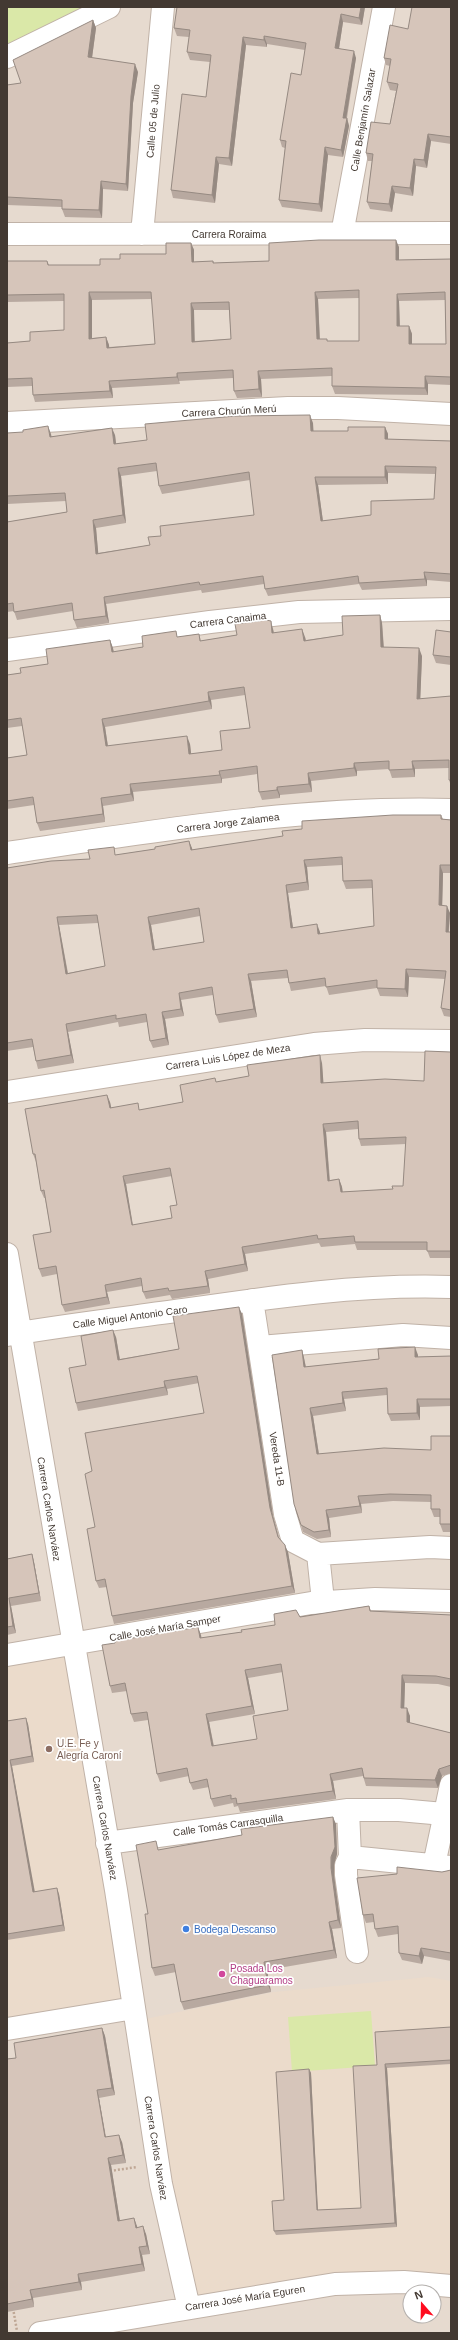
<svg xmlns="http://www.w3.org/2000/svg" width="458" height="2340" font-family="Helvetica,sans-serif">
	<rect width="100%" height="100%" fill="#f2e9e1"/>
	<path fill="#e6dacf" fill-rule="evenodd" d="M109,7H451V2333H7V57ZM410,2292H434V2316H410Z"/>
	<path fill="#ebdbcb" d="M73,1644L134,2008L7,2029V1655Z
		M429,1977L451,1981V2286L403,2282L189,2308L136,2021L274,1992Z"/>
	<path fill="#dae8a8" d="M7,7H104L7,56Z
		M371,2011L375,2066L292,2072L288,2017Z"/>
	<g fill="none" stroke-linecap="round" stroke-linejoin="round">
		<defs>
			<path id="street" d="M7,57L109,7
				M7,234L451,233
				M142,234L163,7
				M342,234L384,7
				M7,423L288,408H338L451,414
				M7,650L210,622L299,612L451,609
				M7,853C154,831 302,806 451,810
				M7,1092L314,1044L365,1040L451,1041
				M7,1254L116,1890L161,2184L189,2308
				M252,1300L285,1514L293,1541L318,1554L430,1547L451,1548
				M7,1335C65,1325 125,1318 183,1310C272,1297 361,1284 451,1287
				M260,1347L403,1335L451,1338
				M318,1554L323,1601
				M7,1655L311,1603L375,1599L451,1601
				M348,1810L350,1857L346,1865V1875L357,1952
				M107,1843L348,1810H399L444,1814
				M350,1857L451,1867
				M434,1865L451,1785
				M7,2029L134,2008
				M40,2333L335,2284L404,2282L451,2286"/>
		</defs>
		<use href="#street" stroke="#c0b2a7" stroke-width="24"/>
		<path stroke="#bfa795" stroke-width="2.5" stroke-dasharray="2 2" stroke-linecap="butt" d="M110,2171L137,2167
			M13,2308L17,2331"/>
		<use href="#street" stroke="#fff" stroke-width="22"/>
	</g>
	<path fill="#b8a9a0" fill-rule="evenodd" d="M365,7L362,25L343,22L339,48L356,58L347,118L349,126L343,157L328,155L322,212L282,207L279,200L285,148L282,147L280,140L301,75L305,50L267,44V47L246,45L232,166L219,164L215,203L173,198L171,190L206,97L210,62L190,60L187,52L189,37L177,36L174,28Z
		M451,7V144L431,141L427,168L416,166L413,196L395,193L392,212L370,209L367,202L372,161H368L366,153L390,124L396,91L390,90L387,82L390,66L386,65L384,58L408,29Z
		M93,20L96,28L92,58L138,72L133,103L128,191L103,189L102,218L65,217L62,209V207L7,205V85L21,83Z
		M191,243L194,250V262L213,261L214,263L269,261L399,247V260L451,259V385L428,384V395L335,394L332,386V376L261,379L262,397L237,398L234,391L233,378L179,381L180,384L112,388L113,398L35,402L33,395L32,386L7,387V343L30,341L64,330V301L7,302V261H47L49,265H100L120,259L166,254ZM359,298V341H328L320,339L318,299ZM152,299L155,344L109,347V345L106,337L92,338V300ZM445,300L446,344H412V334L409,326H400L399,301ZM194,310H229L231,339L194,341Z
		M313,423V431H348L385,427L388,434V439L451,441V582L427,580V586L362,590L359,584L268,596L265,589L264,584L202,593L201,590L106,604L109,623L77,628L74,620L73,611L17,620L14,611L7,612V522L67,512L66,501L7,504V433L51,434V436L115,435L116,444ZM157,471L159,486L162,494L250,480L254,515L161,536L150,545L98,553L96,528L126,523L121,476ZM388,473L435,474L434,499L371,515L323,521L318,485L388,484Z
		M380,615L382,623L384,647L422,656L420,699L451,696V693V786L449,780V768L415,769V777L392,778L389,769L357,771V776L311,781L312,792L280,795V798L262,800L259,792L257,774L222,779V783L133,792L134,801L103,806L105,822L40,831L37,823L34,805L7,809V758L27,755L22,726L7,728V675L21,673L48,664L110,640L114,652L143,647L178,637L199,634L201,641L273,629L274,633L305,637L306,640L343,635ZM245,695L250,728L222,750L191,754L190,744L108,746L105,727L212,709L211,700Z
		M451,632V665L436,663L433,655Z
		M441,815L443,819L451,820V873H443L442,905L450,913L449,932H451V1017L444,1016L441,1008L445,979L409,977L408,997L380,996L377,988L329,995L326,986L291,991L289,983L288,978L251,981L257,1017L219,1023L216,1015L213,995L181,1000L184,1016L165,1019L169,1045L153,1048L150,1041L147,1022L119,1027L118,1022L68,1032L74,1063L38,1069L36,1061L33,1047L7,1051V868L90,859L155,849L189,841L192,850ZM342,865L343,881L346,889L372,888L374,926L320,934V932L293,928L288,893L309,890L307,867ZM200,916L204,942L155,950L151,925ZM98,923L105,966L68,973L59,925Z
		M451,1052V1258H430L427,1250H357L355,1244L321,1247L319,1243L245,1254L248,1271L208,1279L210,1293L172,1299L170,1295L146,1299L143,1292L142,1286L107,1292L110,1304L65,1312L62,1305L57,1274L42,1277L39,1269L51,1232L45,1198H44L41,1191L36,1162L33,1154L110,1102L111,1108L140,1110L183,1102L217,1082L322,1063L323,1083L424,1081ZM358,1129L359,1139L361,1146L406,1144L403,1186L393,1189L343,1192L342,1187L339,1179L330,1180L326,1132ZM172,1176L177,1205L172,1218L133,1225L126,1184Z
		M242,1314L273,1516L279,1538L288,1552L295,1593L114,1624L112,1616L107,1587L99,1588L96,1581L95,1527L204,1413L199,1383L167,1389L168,1395L78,1411L76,1403L86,1365L116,1337L120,1359L179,1349Z
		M302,1350L304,1358L306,1367L418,1355V1357L451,1356V1406L420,1407V1420L391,1421L388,1414L387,1395L344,1399L346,1411L313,1416L319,1454L431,1450L451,1436V1532H443L440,1524V1517H434L431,1509V1502L393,1501L361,1504L362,1513L329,1518L331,1537L317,1539L303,1532L301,1525Z
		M32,1554L34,1562L41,1601L11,1606L16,1633L7,1635V1559Z
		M369,1606L371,1611L451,1615V1687L438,1684L405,1683L404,1708L410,1716V1723L451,1733V1773L442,1776L438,1788L366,1786L363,1776L333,1781L336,1799L240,1812L238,1806L234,1807L233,1803L214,1807L211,1799L209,1787L193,1790L190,1783L189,1776L160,1782L157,1774L148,1720L134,1722L131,1714L127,1691L112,1693L110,1686L198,1627L201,1638L242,1632L275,1625L300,1617ZM283,1672L288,1710L257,1739L214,1746L209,1722L255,1714L248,1678Z
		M7,1721L28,1724L34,1762L12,1766L34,1892L59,1894L65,1931L7,1940Z
		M336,1824L337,1854L334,1865V1875L341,1928L332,1929L337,1958L267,1970L271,1992L184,2010L181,2002L176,1972L155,1976L152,1968L148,1914L159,1850Z
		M451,1870V1961L424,1956L422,1964L402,1960L399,1953L398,1934L378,1937L375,1929L374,1922L366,1923L363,1915L442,1872Z
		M451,2027V2064L387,2068L397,2227L276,2235L274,2231L284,2200L309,2069L311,2073L318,2210L361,2208L377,2065Z
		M102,2028L105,2036L115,2095L99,2098L106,2137L122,2142L126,2163L111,2165L120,2221L137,2226V2227L146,2234L150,2254L142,2255L145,2271L81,2282L82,2290L33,2298L34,2307L7,2312V2059L16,2058Z"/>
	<path fill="#968a82" d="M361,7H365L362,25L359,18Z
		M341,14L343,22L338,55L335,48Z
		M93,20L96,28L91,65L88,57Z
		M264,36L267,44V47L264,40Z
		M243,37L246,45L232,166L229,158Z
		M354,51L356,58L346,119L347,118L349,126L343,157L341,150L343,118Z
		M135,64L138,72L133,103L128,191L126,184L131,96Z
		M428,134L431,141L427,168L424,160Z
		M325,147L328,155L322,212L319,204Z
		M216,157L219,164L215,203L212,195Z
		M414,159L416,166L413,196L410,188Z
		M101,181L103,189L102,218L99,210Z
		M392,186L395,193L392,212L389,204Z
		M396,240L399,247V267L396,260Z
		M191,243L194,250V269L192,262Z
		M89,292L92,300V346L89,339Z
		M315,292L318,299L320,347L317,339Z
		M397,294L399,301L400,334L397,326Z
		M191,303L194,310L195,349L192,342Z
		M409,326L412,334V352L409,344Z
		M106,337L109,345L110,355L107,348Z
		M258,371L261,379L262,397L259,389Z
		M177,373L179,381L180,384L177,377Z
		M425,376L428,384V395L425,388Z
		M109,381L112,388L113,398L110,391Z
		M310,415L313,423L314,439L311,431Z
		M48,426L51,434L53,444L50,437Z
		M385,427L388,434V447L385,439Z
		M112,428L115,435L117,452L114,444Z
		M385,466L388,473V484L385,477Z
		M118,468L121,476L126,523L123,515Z
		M315,477L318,485L324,529L321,521Z
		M93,520L96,528L99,561L96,554Z
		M424,572L427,580V586L425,579Z
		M104,597L106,604L109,623L106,616Z
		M380,615L382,623L384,655L381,647Z
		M271,621L273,629L275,641L272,633Z
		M302,629L305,637L307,649L304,641Z
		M110,640L113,648L115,660L112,652Z
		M419,648L422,656L420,707L417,699Z
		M208,692L211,700L212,709L209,701Z
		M102,719L105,727L109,754L106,746Z
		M187,736L190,744L192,762L189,754Z
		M412,761L415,769V777L413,769Z
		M354,763L357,771V776L354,768Z
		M219,771L222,779V783Z
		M308,773L311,781L312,792L309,784Z
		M130,784L133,792L134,801L131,794Z
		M277,787L280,795V798L277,790Z
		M101,798L103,806L105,822L103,814Z
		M189,841L192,848L194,858L191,850Z
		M304,860L307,867L309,890L307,882Z
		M440,865L443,873L442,913L439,905Z
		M286,885L288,893L294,935L291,928Z
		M447,906L450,913L448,939L446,932Z
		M57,917L59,925L69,981L66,974Z
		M148,917L151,925L156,958L153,950Z
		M317,924L320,932L321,942L318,934Z
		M406,969L409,977L408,997L405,989Z
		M248,974L251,981L257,1017L254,1009Z
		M179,993L181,1000L184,1016L181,1009Z
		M162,1012L165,1019L169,1045L166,1038Z
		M66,1024L68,1032L74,1063L71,1055Z
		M320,1055L322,1063L324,1090L321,1083Z
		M107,1095L110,1102L113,1116L110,1108Z
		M323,1124L326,1132L330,1188L328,1181Z
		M123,1176L126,1184L134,1233L132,1225Z
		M339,1179L342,1187L343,1199L341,1192Z
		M242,1247L245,1254L248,1271L245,1264Z
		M205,1271L208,1279L210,1293L208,1286Z
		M105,1285L107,1292L110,1304L107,1297Z
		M239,1307L242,1314L273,1516L281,1545L270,1508Z
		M113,1330L116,1337L121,1367L118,1360Z
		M415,1347L418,1355V1365L415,1357Z
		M302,1350L304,1358L307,1374L304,1367Z
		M164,1381L167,1389L168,1395L165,1387Z
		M342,1392L344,1399L346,1411L343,1403Z
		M417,1399L420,1407V1420L417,1413Z
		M310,1408L313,1416L320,1462L317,1454Z
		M358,1496L361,1504L362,1513L360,1506Z
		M326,1510L329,1518L331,1537L329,1530Z
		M285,1545L288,1552L295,1593L292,1586Z
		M32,1554L34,1562L41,1601L39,1593Z
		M9,1598L11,1606L16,1633L13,1626Z
		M198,1627L201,1635L203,1646L200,1638Z
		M245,1670L248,1678L255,1714L252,1706Z
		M402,1675L405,1683L404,1715L401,1708Z
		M407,1708L410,1716V1730L407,1722Z
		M206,1714L209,1722L215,1754L212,1746Z
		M26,1718L28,1724L34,1762L32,1756Z
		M10,1760L12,1766L36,1898L33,1892Z
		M439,1769L442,1776L438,1788L435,1780Z
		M330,1774L333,1781L336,1799L333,1791Z
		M333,1817L336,1824L337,1854L334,1865V1875L341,1928L338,1920L331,1868Z
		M57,1888L59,1894L65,1931L63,1925Z
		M329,1922L332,1929L337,1958L334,1950Z
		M421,1948L424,1956L422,1964L419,1956Z
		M264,1962L267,1970L271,1992L268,1985Z
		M102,2028L105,2036L115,2095L112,2088Z
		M385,2064L387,2068L397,2227L395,2223Z
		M309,2069L311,2073L318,2214L317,2210Z
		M97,2090L99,2098L107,2145L105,2137Z
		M119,2135L122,2142L126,2163L123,2155Z
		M108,2158L111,2165L121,2228L118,2221Z
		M134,2218L137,2226L139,2235L136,2228Z
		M143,2226L146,2234L150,2254L147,2246Z
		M139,2247L142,2255L145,2271L142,2264Z
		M78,2274L81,2282L82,2290L79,2282Z
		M30,2290L33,2298L34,2307L32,2299Z"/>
	<path fill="#d6c5ba" stroke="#968a82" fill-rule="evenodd" d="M177,7H361L359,18L341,14L335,48L354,51L343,118H347L341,150L325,147L319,204L279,200L286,141L280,140L291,73L301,75L306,43L264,36V40L243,37L229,158L216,157L212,195L171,190L182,94L206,97L211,55L187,52L190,30L174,28Z
		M412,7H451V137L428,134L424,160L414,159L410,188L392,186L389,204L367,202L373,154L366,153L371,122L390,124L398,84L387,82L391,59L384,58L390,25L408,29Z
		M93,20L88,57L135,64L131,96L126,184L101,181L99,210L62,209V200L7,197V85L21,83L13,60Z
		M319,240H396V260L451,259V377L425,376V388L332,386V368L258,371L259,389L234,391L233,370L177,373V377L109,381L110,391L33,395L32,378L7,379V343L30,341V332L64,330V294L7,295V261H47L48,265H100V259H120V254H166V243H191L192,262L213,261V263L269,261V243ZM359,290V341H327V339H317L315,292ZM89,292H151L155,344L107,348L106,337L89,339ZM445,292L446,344H409V326H397V294ZM229,302L231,339L192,342L191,303Z
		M310,415L311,431H348V427H385V439L451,441V574L424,572L425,579L359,583L358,576L265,589L263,576L200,585L199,582L104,597L106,616L74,620L72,603L14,612L13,603L7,604V522L67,512L65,493L7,496V433L23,432V430L48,426L50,437L112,428L114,444L147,440L145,424L236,416ZM156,463L159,486L249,472L254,515L160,526L161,536L148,537L150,545L96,554L93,520L123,515L118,468ZM385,466L436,467L434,499L371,501V515L321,521L315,477H385Z
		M380,615L381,647L419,648L417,699L451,696V693V780H449V760L412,761L413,769L389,770V761L354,763V768L308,773L309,784L277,787V790L259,792L257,766L219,771L220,775L130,784L131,794L101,798L103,814L37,823L33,797L7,801V758L27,755L21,718L7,720V675L21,673L20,668L48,664L46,649L110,640L112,652L143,647L142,636L176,631L177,637L199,634L200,641L237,635L235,624L266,620L271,621L272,633L302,629L304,641L343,635L342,616ZM244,687L250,728L220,731L222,750L189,754L187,736L106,746L102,719L209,701L208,692Z
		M436,630L451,632V657L433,655Z
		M393,815H441V819L451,820V865H440L439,905L447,906L446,932H451V1010L441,1008L446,971L406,969L405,989L377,988V980L326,987L325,978L289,983L287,970L248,974L254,1009L216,1015L212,987L179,993L181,1009L162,1012L166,1038L150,1041L146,1014L116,1019V1015L66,1024L71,1055L36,1061L32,1039L7,1043V868L51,861L90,859L88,850L114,847L115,855L155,849V847L189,841L191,850L283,836L282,831L302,829V821ZM342,857L343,881L372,880L374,926L318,934L317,924L291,928L286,885L307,882L304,860ZM199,908L204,942L153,950L148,917ZM97,915L105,966L66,974L57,917Z
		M425,1051L451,1052V1251H427V1242H355L354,1236L318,1239L317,1235L242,1247L245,1264L205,1271L208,1286L169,1291L168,1288L143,1292L141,1278L105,1285L107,1297L62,1305L56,1266L39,1269L33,1235L51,1232L44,1190L41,1191L35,1154H33L25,1109L107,1095L110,1108L138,1103L139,1110L183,1102L180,1085L215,1078L216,1082L249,1076L247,1065L320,1055L321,1083L385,1079L424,1081ZM358,1121L359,1139L406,1137L403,1186H392L393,1189L341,1192L339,1179L328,1181L323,1124ZM170,1168L177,1205L170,1206L172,1218L132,1225L123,1176Z
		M239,1307L270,1508L278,1537L285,1545L292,1586L112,1616L105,1579L96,1581L87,1529L95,1527L85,1474L92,1471L85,1433L204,1413L197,1376L164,1381L165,1387L76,1403L69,1368L86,1365L81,1336L113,1330L118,1360L179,1349L173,1316Z
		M415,1347V1357L451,1356V1399H417V1413L388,1414L387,1388L342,1392L343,1403L310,1408L317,1454L384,1448L431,1450V1436H451V1524H440V1509H431V1495L390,1494L358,1496L360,1506L326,1510L329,1530L314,1532L301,1525L294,1504L272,1355L302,1350L304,1367L379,1359L378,1349Z
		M32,1554L39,1593L9,1598L13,1626L7,1627V1559Z
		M369,1606L370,1611L451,1615V1679L436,1676L402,1675L401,1708H407V1722L451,1733V1765L439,1769L435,1780L364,1778L362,1768L330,1774L333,1791L237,1804L236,1798L231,1799V1795L211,1799L207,1779L190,1783L187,1768L157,1774L147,1712L131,1714L125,1683L110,1686L102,1645L115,1643V1641L198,1627L200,1638L242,1632L241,1630L275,1625L274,1614L296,1610L300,1617ZM281,1664L288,1710L253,1716L257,1739L212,1746L206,1714L252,1706L245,1670Z
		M26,1718L32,1756L10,1760L33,1892L57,1888L63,1925L7,1934V1721Z
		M333,1817L335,1847L331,1857V1868L338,1920L329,1922L334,1950L264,1962L268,1985L181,2002L174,1964L152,1968L145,1914H148L136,1845L156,1841L158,1850L242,1835L241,1829Z
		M397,1867L442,1872L451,1870V1953L421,1948L419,1956L399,1953L398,1926L375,1929L373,1914L363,1915L357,1878L397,1874Z
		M451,2027V2060L385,2064L395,2223L274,2231L272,2201L284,2200L276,2072L309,2069L317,2210L361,2208L353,2066L377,2065L375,2032Z
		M102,2028L112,2088L97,2090L105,2137L119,2135L123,2155L108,2158L118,2221L134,2218L136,2228L143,2226L147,2246L139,2247L142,2264L78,2274L79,2282L30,2290L32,2299L7,2304V2059L16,2058L14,2043Z"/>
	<circle fill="#8d6e63" stroke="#fff" stroke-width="1.5" cx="49" cy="1749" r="4"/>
	<circle fill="#3f7fe0" stroke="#fff" stroke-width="1.5" cx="186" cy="1929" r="4"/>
	<circle fill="#d1479c" stroke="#fff" stroke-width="1.5" cx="222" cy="1974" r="4"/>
	<g text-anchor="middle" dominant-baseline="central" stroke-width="3.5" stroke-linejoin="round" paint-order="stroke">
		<g font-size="10" fill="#433932" stroke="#fff">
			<text transform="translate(363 120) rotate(-80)">Calle Benjamín Salazar</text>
			<text transform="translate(153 121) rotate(-85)">Calle 05 de Julio</text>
			<text x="229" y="234">Carrera Roraima</text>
			<text transform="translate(229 411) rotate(-3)">Carrera Churún Merú</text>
			<text transform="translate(228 620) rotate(-7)">Carrera Canaima</text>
			<text transform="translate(228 823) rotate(-7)">Carrera Jorge Zalamea</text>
			<text transform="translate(228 1057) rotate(-9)">Carrera Luis López de Meza</text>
			<text transform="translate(130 1317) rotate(-8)">Calle Miguel Antonio Caro</text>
			<text transform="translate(277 1459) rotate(81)">Vereda 11-B</text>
			<text transform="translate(49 1509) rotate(81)">Carrera Carlos Narváez</text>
			<text transform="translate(165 1628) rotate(-10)">Calle José María Samper</text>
			<text transform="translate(228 1825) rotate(-8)">Calle Tomás Carrasquilla</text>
			<text transform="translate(105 1828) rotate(80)">Carrera Carlos Narváez</text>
			<text transform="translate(156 2148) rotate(81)">Carrera Carlos Narváez</text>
			<text transform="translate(245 2298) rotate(-9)">Carrera José María Eguren</text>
		</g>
		<g font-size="10" fill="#785e54" stroke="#fff" text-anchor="start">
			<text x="57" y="1743">U.E. Fe y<tspan x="57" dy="12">Alegría Caroní</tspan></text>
		</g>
		<g font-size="10" fill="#366cbe" stroke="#fff" text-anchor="start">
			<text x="194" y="1929">Bodega Descanso</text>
		</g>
		<g font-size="10" fill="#b23c85" stroke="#fff" text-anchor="start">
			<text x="230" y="1968">Posada Los<tspan x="230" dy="12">Chaguaramos</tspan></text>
		</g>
	</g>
	<rect width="458" height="2340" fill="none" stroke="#433932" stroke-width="16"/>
	<g transform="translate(422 2304) rotate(340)"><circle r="19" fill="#ffffff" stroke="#b4b0ad"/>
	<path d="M0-3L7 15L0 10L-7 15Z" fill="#ff0b1e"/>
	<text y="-6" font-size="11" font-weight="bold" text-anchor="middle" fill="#433932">N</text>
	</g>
</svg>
